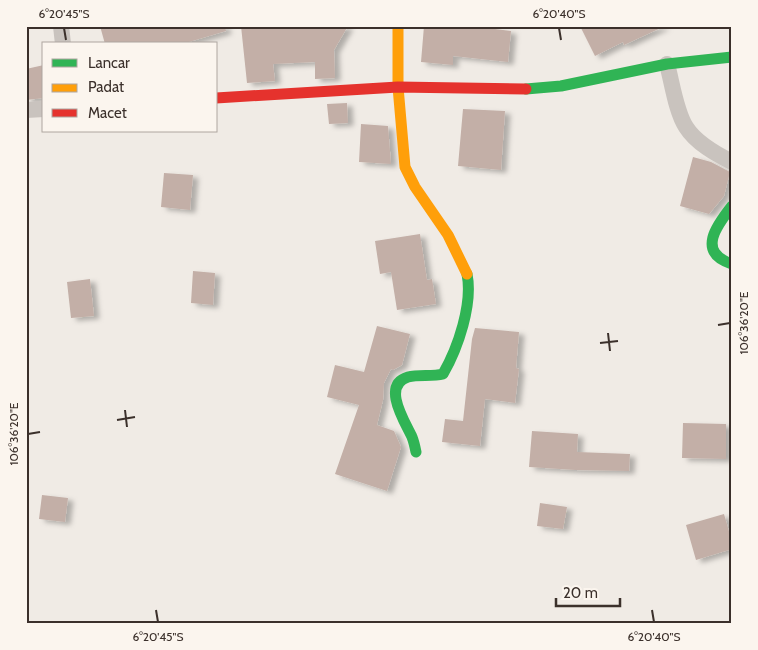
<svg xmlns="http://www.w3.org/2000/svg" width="758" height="650" font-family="Cabin,sans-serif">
	<defs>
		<filter id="shadow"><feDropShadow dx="5.5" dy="3" stdDeviation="2.5" flood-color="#0004"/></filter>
	</defs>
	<rect width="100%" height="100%" fill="#f0ebe5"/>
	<path fill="#c3afa7" filter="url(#shadow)" d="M100,26H225L226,31L182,44H105Z
		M241,26H348L334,50L335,78L315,79V62L273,64L275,81L247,83Z
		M424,26H471L511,31L508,62L453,56V65L421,62Z
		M580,26H665L624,45L623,42L595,56Z
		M44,65V98L26,100V69Z
		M347,103L348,123L329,124L327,104Z
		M463,109L505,111L501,170L458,166Z
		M361,124L388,126L391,164L359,162Z
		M693,157L711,162L730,172L724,196L709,214L680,206Z
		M164,173L193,175L190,210L161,207Z
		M420,234L427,280L432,279L436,304L397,310L391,272L380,274L375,241Z
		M193,271L215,273L213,305L191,303Z
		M90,279L94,316L71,318L67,282Z
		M377,326L410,334L402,365L393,370L391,369L384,383L383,400L377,425L394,431L401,447L387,491L335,474L359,405L327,397L335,365L364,372Z
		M475,328L519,332L516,368L519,369L515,403L485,399L480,446L442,442L445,419L463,421L472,339Z
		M683,423L726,424V459L682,458Z
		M532,431L578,434L577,452L630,454L629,471L576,470L529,467Z
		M42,495L68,498L65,522L39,519Z
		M540,503L567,507L563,529L537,526Z
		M724,514L732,542V549L696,560L686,525Z"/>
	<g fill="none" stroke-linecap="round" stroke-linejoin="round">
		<path stroke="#c9c3be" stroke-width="16" d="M61,26L63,44
			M667,64C672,82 676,112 686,127C696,143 716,154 732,162
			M26,110L44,109"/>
		<path stroke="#30b455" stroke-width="11" d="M526,89L561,86L667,64L732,57
			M732,206C717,225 696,252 732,264
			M416,452C415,447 414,442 412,437C405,422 381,385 408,377C419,374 432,377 443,374C458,348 473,304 467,274"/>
		<path stroke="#ff9f0a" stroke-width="11" d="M398,26V87L405,167L415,187L448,235L467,274"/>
		<path stroke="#e5322d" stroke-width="11" d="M216,98L398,87L526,89"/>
	</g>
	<path fill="none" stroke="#3b302b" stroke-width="2" d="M64,28L66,40M559,28L561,40M718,325L730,323M608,333L610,351M600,343L618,341M125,410L127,427M117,420L135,417M28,434L40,432M156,610L158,622M652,610L654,622"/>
	<rect width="758" height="650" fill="none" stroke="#fbf5ee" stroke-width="55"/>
	<rect x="42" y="42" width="175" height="90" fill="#fbf5ee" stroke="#aea6a0"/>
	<rect x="52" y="59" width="25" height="8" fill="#30b455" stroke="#aea6a0"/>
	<text x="88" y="68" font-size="15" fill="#3b302b">Lancar</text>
	<rect x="52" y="84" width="25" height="8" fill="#ff9f0a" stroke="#aea6a0"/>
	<text x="88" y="92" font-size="15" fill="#3b302b">Padat</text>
	<rect x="52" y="109" width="25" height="8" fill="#e5322d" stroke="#aea6a0"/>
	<text x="88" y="118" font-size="15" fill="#3b302b">Macet</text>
	<path d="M556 598v8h64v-8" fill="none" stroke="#3b302b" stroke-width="2.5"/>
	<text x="563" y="598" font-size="15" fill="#3b302b" stroke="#fbf5ee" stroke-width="4" paint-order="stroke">20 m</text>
	<rect x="28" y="28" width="702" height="594" fill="none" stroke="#3b302b" stroke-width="2"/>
	<g font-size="12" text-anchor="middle" fill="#3b302b">
		<text x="64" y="18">6°20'45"S</text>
		<text x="559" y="18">6°20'40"S</text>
		<text transform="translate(744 323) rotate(-90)" y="4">106°36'20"E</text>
		<text transform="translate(14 434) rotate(-90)" y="4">106°36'20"E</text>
		<text x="158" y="641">6°20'45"S</text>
		<text x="654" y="641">6°20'40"S</text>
	</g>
</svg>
